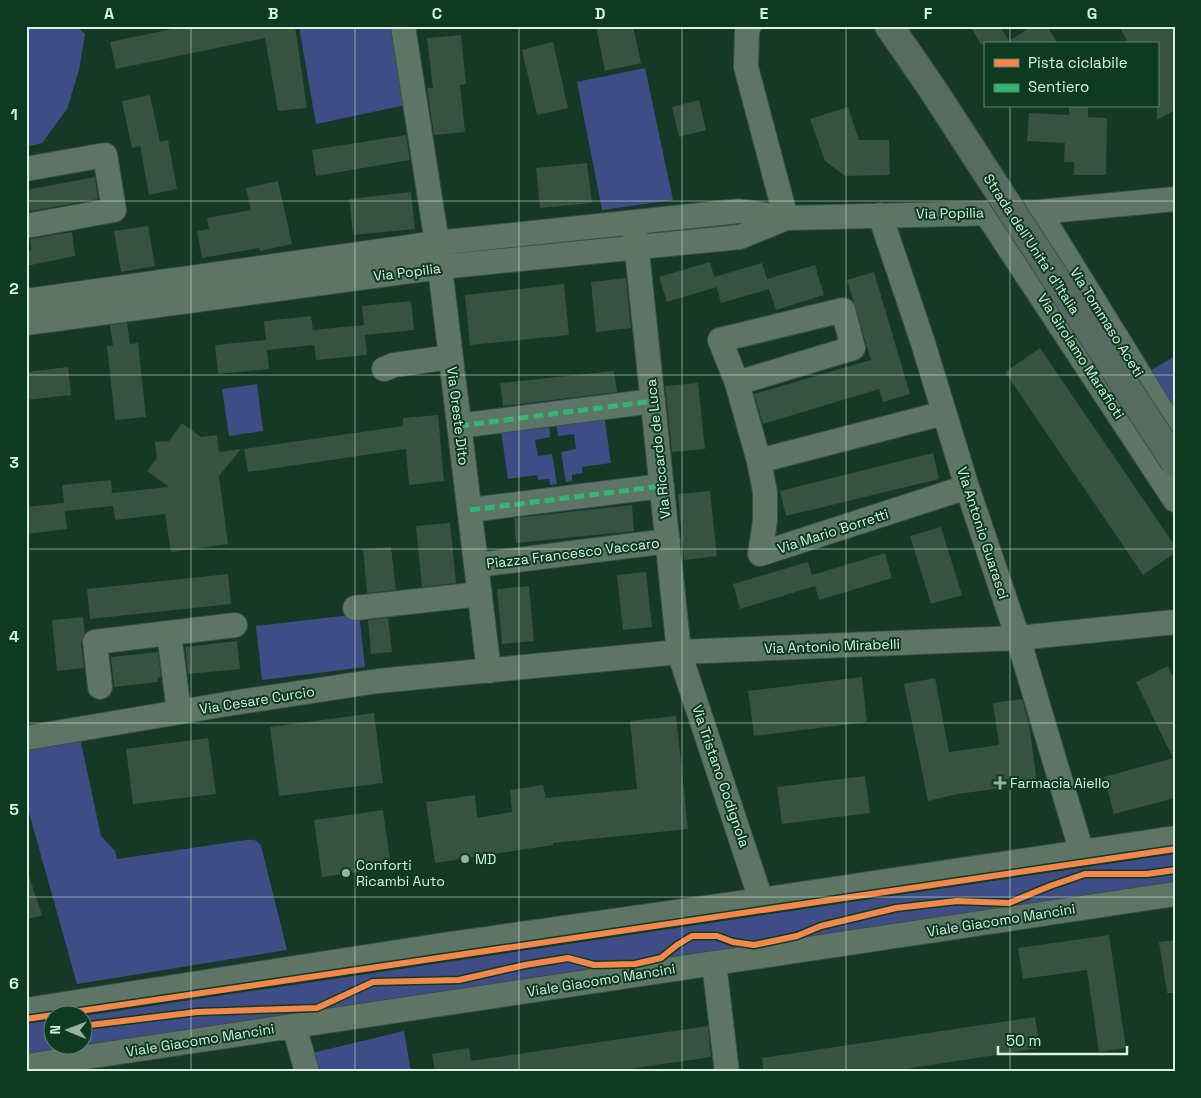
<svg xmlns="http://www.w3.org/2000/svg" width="1201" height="1098" font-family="'Space Grotesk',sans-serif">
	<rect width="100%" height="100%" fill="#163827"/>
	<path fill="#3f4d87" d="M26,26H76L85,34L79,70L67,109L42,143L26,147Z
		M299,26H403L415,103L316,124Z
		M645,68L673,200L602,210L577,82Z
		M1175,356V412L1148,372Z
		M257,384L263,431L229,436L222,389Z
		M604,415L611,463L582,467L583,473L572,475V481L566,482L561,452L576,449L574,434L558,436L556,422Z
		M549,424L550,437L535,440L538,456L552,454L557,484L550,485L549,479L538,480L537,475L508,479L501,431Z
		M359,614L365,667L262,680L256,626Z
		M80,738L101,836L115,851L117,859L246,840C254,839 257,840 261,846L287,950L77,984L26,802V748Z
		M1175,854V889L26,1059V1024L52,1020V1046H82L83,1016Z
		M404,1031L411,1072H318L312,1053Z"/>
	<path fill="#375142" d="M186,26H295L307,108L278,111L265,38L116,69L110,42Z
		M596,26H633L641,63L605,71Z
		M970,26H1000L1009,41L1032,26H1047L1058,44H981Z
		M1119,26H1175V110L1157,120V44H1129Z
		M461,35L466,84L460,85L465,132L434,135L427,88H433L427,38Z
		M553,42L568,108L537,115L522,50Z
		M150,95L160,142L168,140L177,189L149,195L140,146L132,148L122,101Z
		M699,100L706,130L679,137L672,107Z
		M1069,106H1088V117L1107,118L1106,175H1074V162H1064L1065,143L1027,141L1029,113L1069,115Z
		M848,107L859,140H889L890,175L845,176L825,161L810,119Z
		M406,135L410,160L316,176L312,150Z
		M587,163L592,203L540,208L536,168Z
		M95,177L98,199L26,212V190Z
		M278,181L292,244L260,251L259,248L202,258L197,231L209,229L207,218L251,210L246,188Z
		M411,192L415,229L353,235L349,199Z
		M148,226L155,266L121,272L114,231Z
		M72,232L75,256L26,266V251L31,250L30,239Z
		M710,262L717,287L667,302L659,277Z
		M762,263L767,279L815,265L824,295L776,310L769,289L721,303L714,277Z
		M874,272L910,394L883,402L879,389L763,424L754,394L871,360L847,280Z
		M626,278L631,328L596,332L591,282Z
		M564,284L569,335L470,345L465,295Z
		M411,301L414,330L365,335L367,355L316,360L314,345L267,350L264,321L311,316L313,330L364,325L362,306Z
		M127,323L130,344L138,343L146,417L115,420L107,346H113L110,325Z
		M266,340L269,369L218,374L215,345Z
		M1040,348L1175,546V553L1143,575L1005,372Z
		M68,367L71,395L26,400V372Z
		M614,371L617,392L503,406L500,383Z
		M698,383L705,449L672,452L665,386Z
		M438,415L444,481L409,485L406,449L248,472L244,449L403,426V418Z
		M182,423L201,437L217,435L219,452L241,449L219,476L228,544L171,552L165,514L115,520L113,506L65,511L67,529L26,534V507L64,503L62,485L111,480L112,493L169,487L147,471L157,458L155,442L169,441Z
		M933,453L939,479L786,516L780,491Z
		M710,491L717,556L684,560L678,494Z
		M632,505L634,531L516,543L514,518Z
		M450,523L456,583L422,587L416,526Z
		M941,527L962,595L931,604L910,536Z
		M391,547L396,590L367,593L363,549Z
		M885,553L892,578L819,600L812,575Z
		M808,562L815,586L740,609L733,584Z
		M646,572L652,627L623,630L617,575Z
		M228,574L231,604L90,619L87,589Z
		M529,586L534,641L502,644L497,589Z
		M83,617L85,634L81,644L84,668L57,671L52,620Z
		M388,618L392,652L371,654L368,620Z
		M237,641L240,669L188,674L185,647Z
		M158,652L161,677L157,678L158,682L114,687L111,657Z
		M1168,666L1175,680V798L1114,814L1104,777L1173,758L1136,682Z
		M862,677L867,722L754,736L748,691Z
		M935,678L949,752L999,745L993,703L1022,699L1029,723L1037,783L958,794L928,801L904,684Z
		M374,713L383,783L279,796L270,727Z
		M676,716L688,829L553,843V845L435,863L426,802L475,795L477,818L512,812L510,790L543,785L546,798L637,789L630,721Z
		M208,738L216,794L133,804L126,749Z
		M865,776L870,813L782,824L777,787Z
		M383,810L391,867L322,877L314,820Z
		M26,876H29L42,915L26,920Z
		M1109,935L1126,1048L1099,1052L1087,970L1023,979L1018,948Z
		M1175,940V993H1167L1159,942Z
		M1035,1017L1040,1048L886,1072H764L762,1058Z
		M708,1026L711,1057L609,1072H435L432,1054L469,1048L471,1061Z"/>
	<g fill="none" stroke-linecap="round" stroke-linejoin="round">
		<defs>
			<path id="minor" d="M403,26L437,243L489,671
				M749,26L747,32L746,67L786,218
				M26,169L105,155L114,210L26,226
				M1039,212L1175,432
				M986,213L1175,500
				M880,215L923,343L967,487L1018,638L1082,853
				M635,232L679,652L761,900
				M26,301L437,243L739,211L786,218L1039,212L1175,199
				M26,323L440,267L740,237L786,218
				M384,369L394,365L450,357
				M737,383L853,348L843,310L720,340L737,383L759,461L765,492V521L760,554L967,487
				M459,426L653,401
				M759,461L944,413
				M470,510L662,486
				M477,565L668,541
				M355,608L480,594
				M169,633L179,712
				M100,687L95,642L235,625
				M26,738L233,703L378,681L679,652L1018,638L1175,622
				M714,963L727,1072
				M26,1010L443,945L761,900L1175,838
				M294,1026L307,1072
				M26,1066L1175,894"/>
			<path id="major" d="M889,26L931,87"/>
		</defs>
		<use href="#minor" stroke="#395144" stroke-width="26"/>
		<use href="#major" stroke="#395144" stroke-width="30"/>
		<use href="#minor" stroke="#5d7467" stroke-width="24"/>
		<use href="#major" stroke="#586b62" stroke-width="28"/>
		<defs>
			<path id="major-bridge" d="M931,87L1175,462"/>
		</defs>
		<use href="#major-bridge" stroke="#395144" stroke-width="30" stroke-linecap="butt"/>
		<use href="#major-bridge" stroke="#586b62" stroke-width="28"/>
		<path stroke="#33b770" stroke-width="5" stroke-dasharray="10 5" stroke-linecap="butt" d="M459,426L653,401
			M470,510L662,486"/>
		<defs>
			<path id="cycleway" d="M26,1019L1175,849
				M82,1026L197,1012L317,1008L373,982L459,980L525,965L568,958L594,965L635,964L661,958L677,945L692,936H717L733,942L754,945L797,936L821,926L896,908L957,901L1009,903L1050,886L1085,874H1147L1175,870"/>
		</defs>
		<use href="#cycleway" stroke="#0d3a21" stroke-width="9"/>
		<use href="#cycleway" stroke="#f5874c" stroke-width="6"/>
	</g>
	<path fill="none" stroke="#d6f3df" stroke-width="1" stroke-opacity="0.55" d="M191,26V1072M355,26V1072M519,26V1072M682,26V1072M846,26V1072M1010,26V44M1010,106V1072M26,201H1175M26,375H1175M26,549H1175M26,723H1175M26,897H1175"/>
	<g fill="#93b29f" stroke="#0d3a21" stroke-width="2">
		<path d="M997.5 775.5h5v5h5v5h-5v5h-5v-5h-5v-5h5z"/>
		<circle cx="465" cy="859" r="5"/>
		<circle cx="346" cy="873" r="5"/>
	</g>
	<g text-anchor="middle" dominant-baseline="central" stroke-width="4" stroke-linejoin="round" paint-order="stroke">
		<g font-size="14" fill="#d6f3df" stroke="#0d3a21">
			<text transform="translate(950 213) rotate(-1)">Via Popilia</text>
			<text transform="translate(1032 244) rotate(57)">Strada dell'Unita' d'Italia</text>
			<text transform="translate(407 272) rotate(-7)">Via Popilia</text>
			<text transform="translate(1107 322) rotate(58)">Via Tommaso Aceti</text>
			<text transform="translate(1081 356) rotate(57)">Via Girolamo Marafioti</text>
			<text transform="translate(458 416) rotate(83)">Via Oreste Dito</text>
			<text transform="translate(658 449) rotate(-96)">Via Riccardo de Luca</text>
			<text transform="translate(833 531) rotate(-18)">Via Mario Borretti</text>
			<text transform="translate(983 533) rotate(72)">Via Antonio Guarasci</text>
			<text transform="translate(573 553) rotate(-7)">Piazza Francesco Vaccaro</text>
			<text transform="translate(832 646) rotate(-2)">Via Antonio Mirabelli</text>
			<text transform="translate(257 700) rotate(-9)">Via Cesare Curcio</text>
			<text transform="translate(721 776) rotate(71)">Via Tristano Codignola</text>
			<text transform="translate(1001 920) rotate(-9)">Viale Giacomo Mancini</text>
			<text transform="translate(601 980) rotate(-9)">Viale Giacomo Mancini</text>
			<text transform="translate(200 1040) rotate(-9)">Viale Giacomo Mancini</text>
		</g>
		<g font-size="14" fill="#d6f3df" stroke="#0d3a21" text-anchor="start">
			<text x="1010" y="783">Farmacia Aiello</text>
			<text x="475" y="859">MD</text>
			<text x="356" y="865">Conforti<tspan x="356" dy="16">Ricambi Auto</tspan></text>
		</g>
	</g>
	<rect width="1201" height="1098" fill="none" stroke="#0d3a21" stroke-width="55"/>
	<rect x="984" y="42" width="175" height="65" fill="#0d3a21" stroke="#5d846d"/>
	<rect x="994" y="59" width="25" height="8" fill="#f5874c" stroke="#5d846d"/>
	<text x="1028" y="68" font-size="15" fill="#d6f3df">Pista ciclabile</text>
	<rect x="994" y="84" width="25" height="8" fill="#33b770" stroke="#5d846d"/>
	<text x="1028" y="92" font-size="15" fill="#d6f3df">Sentiero</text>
	<g transform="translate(68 1030) rotate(271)"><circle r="24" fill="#0d3a21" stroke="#5d846d"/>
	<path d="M0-4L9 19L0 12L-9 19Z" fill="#93b29f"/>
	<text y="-8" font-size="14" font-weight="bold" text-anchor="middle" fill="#d6f3df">N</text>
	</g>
	<path d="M998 1046v8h129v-8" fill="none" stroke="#d6f3df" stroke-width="2.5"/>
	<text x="1006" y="1046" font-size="15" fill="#d6f3df" stroke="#0d3a21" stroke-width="4" paint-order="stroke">50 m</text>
	<rect x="28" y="28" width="1146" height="1042" fill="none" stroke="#d6f3df" stroke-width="2"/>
	<g font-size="16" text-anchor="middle" font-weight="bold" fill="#d6f3df">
		<text x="109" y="19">A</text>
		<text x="273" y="19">B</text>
		<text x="437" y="19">C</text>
		<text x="600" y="19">D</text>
		<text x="764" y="19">E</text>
		<text x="928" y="19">F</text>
		<text x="1092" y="19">G</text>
		<text x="14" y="120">1</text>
		<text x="14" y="294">2</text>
		<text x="14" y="468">3</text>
		<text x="14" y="642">4</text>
		<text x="14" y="815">5</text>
		<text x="14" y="989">6</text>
	</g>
</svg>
